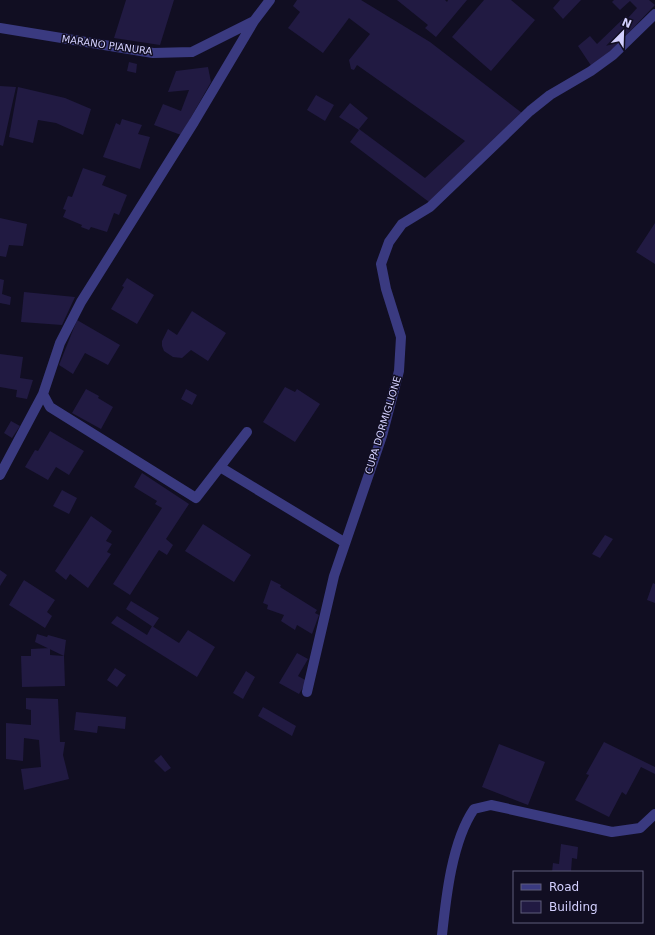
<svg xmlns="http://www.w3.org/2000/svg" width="655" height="935" font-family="'DejaVu Sans',sans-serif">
	<rect width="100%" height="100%" fill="#110e22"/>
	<path fill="#211a42" d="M126,0H174L160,45L114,38Z
		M297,0H361L430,42L522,113L429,202L350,142L359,130L339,117L350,103L368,118L359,129L425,178L465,141L357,65L354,70L351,69L349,60L370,34L349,18L323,53L288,28L300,12L293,6Z
		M397,0H445L447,2L448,0H467L436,37L425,28L428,25Z
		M484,0H511L535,20L491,71L452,37Z
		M560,0H581L563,19L553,8Z
		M614,0H649L655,5L614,48L592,67L578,46L590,36L597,44L626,16L628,18L637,8L630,1L620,10L612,2Z
		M129,62L137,64L136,73L127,71Z
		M208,67L211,82L181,135L154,125L163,104L181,111L189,90L168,92L176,71Z
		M0,86L16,87L3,146L0,145Z
		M18,87L65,98L91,109L83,135L56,123L38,120L33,143L9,137Z
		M316,95L334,105L325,121L307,110Z
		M122,119L142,125L138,134L150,137L140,169L103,157L116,123L120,125Z
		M83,168L106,176L102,185L127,195L119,215L114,213L107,232L91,227L89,230L81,227L82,225L63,217L66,210L63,209L68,196L72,197Z
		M0,218L27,224L23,246L9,245L6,257L0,256Z
		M655,223V264L636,252Z
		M127,278L154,295L137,324L111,309L124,287L122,286Z
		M0,279L4,280L2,294L11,297L10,305L0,303Z
		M24,292L75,297L62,325L21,322Z
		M192,311L226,333L208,361L191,350L182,358L173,357L164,351L162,346V341L168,329L177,335Z
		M77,320L120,345L108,365L85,353L73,374L59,365Z
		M0,354L23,357L20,378L33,380L27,399L16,397L17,390L0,387Z
		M285,387L295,392L297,389L320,404L295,442L263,422Z
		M86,389L99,396L98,398L113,407L101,429L72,413Z
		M186,389L197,395L192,405L181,399Z
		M11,421L20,426L12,438L4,433Z
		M50,431L84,451L69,475L56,467L48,480L25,467L35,450L38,451Z
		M142,473L189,504L166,539L173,545L167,555L159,550L130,595L113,584L162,508L155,504L157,501L134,487Z
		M62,490L77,498L69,514L53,506Z
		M91,516L112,531L106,541L112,544L107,552L111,554L88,588L70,574L66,580L55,571Z
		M203,524L251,555L234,582L185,551Z
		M605,535L613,539L600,558L592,554Z
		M0,570L7,575L0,586Z
		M24,580L55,600L47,612L52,616L45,628L9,605Z
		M271,580L281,585L280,587L317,610L315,613L319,615L312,634L297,625L295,630L281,621L284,615L267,609L268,605L263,603Z
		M653,583L655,584V603L647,600Z
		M131,601L159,618L153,627L126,609Z
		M117,616L147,635L152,626L179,643L188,630L215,647L197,677L111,623Z
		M37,634L47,637L48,635L66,640L64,656L35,642Z
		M50,648V655L64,656L65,686L22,687L21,656H31V649Z
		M297,653L308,659L298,676L307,681L299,694L279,683Z
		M115,668L126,675L117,687L107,680Z
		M246,671L255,677L243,699L233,693Z
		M26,698L58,699L60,742H65L63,755L69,779L24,790L21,769L41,767L39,740L24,738L23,761L6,759V723L31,725V710L26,709Z
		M263,707L296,726L292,736L258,716Z
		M76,712L126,717L125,729L98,726L97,733L74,730Z
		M604,742L655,767V774L641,767L626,795L622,792L609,817L575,800L589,775L586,774Z
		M499,744L545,762L528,805L482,787Z
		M161,755L171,768L165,772L154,761Z
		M561,844L578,847L577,859L572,858L571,872H552L553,863L559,864Z"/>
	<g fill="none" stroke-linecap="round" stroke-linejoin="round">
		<path stroke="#3a3a80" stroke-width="10" d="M0,28L153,53L192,52L254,21L270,0
			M43,394L50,407L196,498L247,432
			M220,467L344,542
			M0,475L43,394L60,343L81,302L194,122L254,21
			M307,692L334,576L382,436L399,371L401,337L386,289L381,264L389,242L402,224L430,207L530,111L550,95L591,71L613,55L655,14
			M442,935C446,897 452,841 474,809L491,805L612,832L640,828L655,814"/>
	</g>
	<g text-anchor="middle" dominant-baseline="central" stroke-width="3" stroke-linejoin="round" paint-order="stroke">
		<g font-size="10" fill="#d3d0fe" stroke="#110e22">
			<text transform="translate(107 45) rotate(8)">MARANO PIANURA</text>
			<text transform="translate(383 425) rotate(-73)">CUPA DORMIGLIONE</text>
		</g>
	</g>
	<rect x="513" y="871" width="130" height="52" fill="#110e22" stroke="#5f5c7a"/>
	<rect x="521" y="884" width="20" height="6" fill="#3a3a80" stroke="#5f5c7a"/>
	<text x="549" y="891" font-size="12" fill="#d3d0fe">Road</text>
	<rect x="521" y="901" width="20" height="12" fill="#211a42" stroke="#5f5c7a"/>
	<text x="549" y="911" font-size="12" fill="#d3d0fe">Building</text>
	<g transform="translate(623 32) rotate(23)" stroke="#110e22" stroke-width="3" paint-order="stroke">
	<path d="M0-3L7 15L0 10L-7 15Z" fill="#d3d0fe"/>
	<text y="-6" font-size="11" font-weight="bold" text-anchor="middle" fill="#d3d0fe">N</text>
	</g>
</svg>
